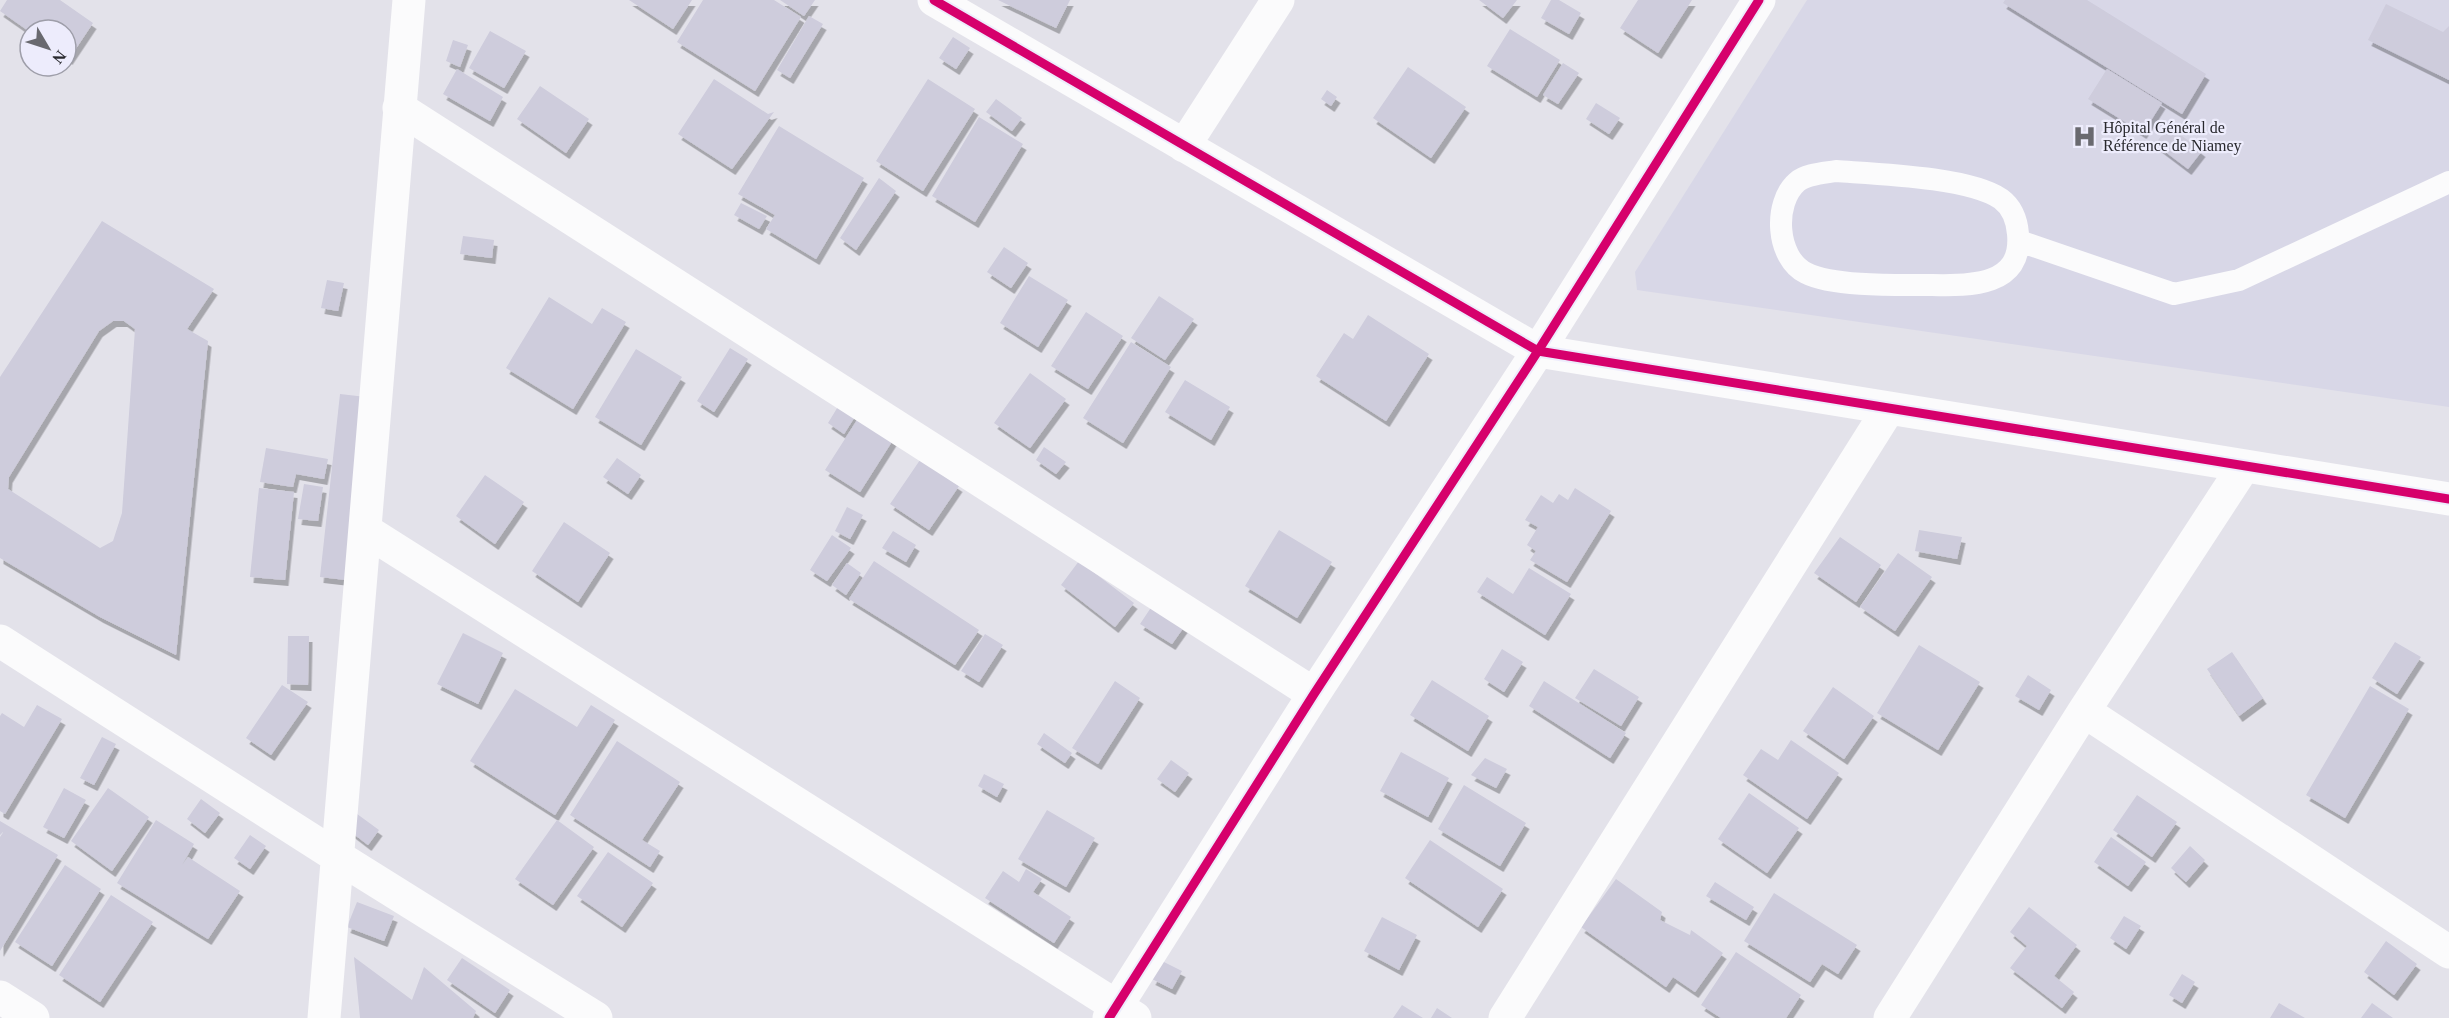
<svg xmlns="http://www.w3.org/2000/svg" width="2449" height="1018" font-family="'Times New Roman',serif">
	<defs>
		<filter id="shadow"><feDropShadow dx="3.5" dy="6" stdDeviation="0" flood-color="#0004"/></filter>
	</defs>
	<rect width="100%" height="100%" fill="#e3e2ea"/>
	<path fill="#d8d7e7" d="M1807,0H2449V407L1637,290L1635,272Z"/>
	<path fill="#ceccdc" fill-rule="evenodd" filter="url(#shadow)" d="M7,0H60L93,23L69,59L66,57V30H30V32L0,11Z
		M629,0H692L673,29Z
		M703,0H774L801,17L755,91L677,42Z
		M780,0H815L804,16Z
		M998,0H1070L1056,28Z
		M1479,0H1517L1503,18Z
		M1551,0H1559L1581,13L1569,34L1541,18Z
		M1638,0H1692L1658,53L1620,28Z
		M2005,0H2087L2206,74L2182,114L2003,3Z
		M2386,4L2443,32L2449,26V80L2368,40Z
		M809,16L823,24L790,78L777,70Z
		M1510,29L1560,60L1537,97L1487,66Z
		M490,31L526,51L504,88L469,68Z
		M953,37L970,48L956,69L939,58Z
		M453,40L468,45L460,67L446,61Z
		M1563,63L1579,73L1558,104L1543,95Z
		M1408,67L1466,107L1431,158L1373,118Z
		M457,69L503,97L490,121L443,94Z
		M2107,69L2162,103L2143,133L2088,99Z
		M714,79L768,114L774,112L732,169L678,134Z
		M928,79L975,109L923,191L876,161Z
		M540,86L589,119L566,153L517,119Z
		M1327,90L1337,97L1331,106L1321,99Z
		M996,99L1022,118L1012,131L986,112Z
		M1596,103L1620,118L1609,134L1586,119Z
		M979,117L1023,144L975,222L932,196Z
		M779,126L864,178L816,259L766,229L775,215L738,194Z
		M2169,126L2202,151L2188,169L2155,144Z
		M879,178L896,191L856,250L840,238Z
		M741,203L767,216L759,229L734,215Z
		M102,221L214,289L187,329L208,341L176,655L100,617L0,558V377ZM113,321H124L135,329L122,513L113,541L100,548L8,489L9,477L99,331Z
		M463,236L494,240L492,258L460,254Z
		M1004,247L1028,263L1011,288L987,272Z
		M1029,276L1068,300L1038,347L1000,323Z
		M327,280L344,283L338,311L321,308Z
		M1159,296L1194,319L1165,360L1131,338Z
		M549,297L592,324L602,308L626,322L573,409L506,368Z
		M1086,312L1123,336L1088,389L1051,366Z
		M1368,315L1429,354L1386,421L1316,376L1344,333L1353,339Z
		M1131,342L1171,367L1123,443L1083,418Z
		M730,348L748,359L714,412L697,401Z
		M636,349L682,377L641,445L595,417Z
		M1030,373L1066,399L1030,448L994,423Z
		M1185,380L1230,407L1211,440L1165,412Z
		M340,394L366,397L346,580L320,577Z
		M839,405L856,415L844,434L828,423Z
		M859,417L893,440L860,492L825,470Z
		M1044,447L1066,462L1056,474L1036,460Z
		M266,448L328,459L324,479L296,474L293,487L260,482Z
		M617,458L641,475L628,494L603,477Z
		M920,460L959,486L929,530L890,504Z
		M485,475L524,502L495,544L456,516Z
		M304,484L323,487L318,521L298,519Z
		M259,488L294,492L285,580L250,577Z
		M1575,488L1611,511L1567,582L1530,560L1536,551L1527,545L1538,527L1525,520L1541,495L1553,503L1559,494L1568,500Z
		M847,507L863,515L850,539L835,531Z
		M564,522L610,553L578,602L532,571Z
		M1279,530L1332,562L1297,618L1245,586Z
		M1919,530L1962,537L1957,559L1915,551Z
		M893,531L916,545L906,562L882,548Z
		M832,535L851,548L827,581L810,570Z
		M1840,537L1881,565L1856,602L1814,573Z
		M1898,553L1932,577L1895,631L1860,607Z
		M874,561L979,630L955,665L849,599Z
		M1079,561L1134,603L1115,627L1061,585Z
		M847,563L861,573L846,595L832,585Z
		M1529,568L1571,594L1545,635L1477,592L1487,577L1513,594Z
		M1152,606L1184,627L1172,644L1140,624Z
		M463,633L503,653L478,704L437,684Z
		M985,634L1003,645L979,682L961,671Z
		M288,636H309L308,685L287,684Z
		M2395,642L2421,657L2397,694L2372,678Z
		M1919,645L1980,682L1938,750L1877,713Z
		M1502,649L1523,662L1504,692L1484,679Z
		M2232,652L2263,698L2239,716L2207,669Z
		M1594,669L1639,697L1621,726L1575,698Z
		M2028,675L2051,690L2039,710L2015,696Z
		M1432,680L1489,716L1468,751L1410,715Z
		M1115,681L1140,698L1098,764L1072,748Z
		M1544,681L1626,733L1610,758L1529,706Z
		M282,685L308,702L271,755L246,738Z
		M2370,686L2409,709L2345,818L2306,795Z
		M1833,687L1874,716L1844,759L1803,731Z
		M515,689L577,727L591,705L615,720L555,815L470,761Z
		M37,705L62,719L5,814L0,811V716L2,713L24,727Z
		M1044,733L1072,753L1065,763L1037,744Z
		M102,737L116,744L94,785L80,778Z
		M1791,740L1839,773L1807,819L1743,775L1761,749L1778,760Z
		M617,741L680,782L642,840L660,851L650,867L570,815Z
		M1401,752L1449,778L1428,817L1380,791Z
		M1485,758L1507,769L1496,788L1471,775Z
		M1171,760L1189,773L1175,792L1157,779Z
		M984,774L1004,784L997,797L978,786Z
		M1464,785L1526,823L1500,866L1438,829Z
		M64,788L86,800L64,838L43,827Z
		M108,788L149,817L112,871L71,841Z
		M1749,793L1799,828L1767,873L1718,839Z
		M2137,795L2177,822L2152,857L2113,830Z
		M201,799L220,813L205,833L187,819Z
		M1047,810L1095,838L1066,887L1018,859Z
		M353,811L379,830L368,845L342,825Z
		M156,820L194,844L182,865L188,857L240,891L208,939L117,883Z
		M557,820L594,847L553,905L515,879Z
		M0,821L58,855L0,951V837L4,831L0,835Z
		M250,835L266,846L250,869L234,858Z
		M2111,837L2146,862L2128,886L2094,862Z
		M1430,840L1503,889L1478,927L1405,878Z
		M2190,846L2205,860L2186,882L2171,868Z
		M608,852L653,883L622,927L577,896Z
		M65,865L101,889L52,966L15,942Z
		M1026,869L1042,879L1033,892L1071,917L1054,943L985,898L1003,871L1019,882Z
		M1616,879L1662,912L1660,920L1690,935L1691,930L1723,953L1695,992L1673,977L1666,987L1581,927Z
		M1715,882L1754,907L1746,920L1706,896Z
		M1774,893L1857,945L1838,974L1822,964L1810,982L1744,941Z
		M111,895L153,922L100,1002L59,975Z
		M357,902L394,916L384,941L347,927Z
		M2029,907L2077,945L2054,976L2074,992L2062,1008L2010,968L2027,946L2010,932Z
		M2124,916L2141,926L2126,949L2110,938Z
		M1382,917L1417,935L1399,970L1364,951Z
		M2386,941L2417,964L2394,995L2364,972Z
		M1736,952L1801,995L1786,1018H1721L1701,1005Z
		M354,957L412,1000L424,967L476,1011L473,1018H360Z
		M462,958L510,990L495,1013L447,980Z
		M1162,961L1182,971L1172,989L1152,979Z
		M2182,974L2195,982L2182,1003L2169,995Z
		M2279,1003L2305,1018H2270Z
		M2372,1003L2393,1018H2361Z
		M1402,1005L1423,1018H1393Z
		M1437,1008L1452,1018H1431Z"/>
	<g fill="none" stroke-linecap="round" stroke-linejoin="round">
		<path stroke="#fbfbfc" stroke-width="22" d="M1836,171C1877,174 1969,177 2001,199C2013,208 2017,221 2018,234C2023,286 1970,286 1932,285C1901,285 1833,287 1806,273C1776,258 1773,203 1797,182C1806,174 1825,173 1836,171Z
			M2019,241L2174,294L2239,280L2449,182"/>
		<path stroke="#fbfbfc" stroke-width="33" d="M934,0L1538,351L2449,499
			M399,108L1314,694
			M1184,146L1278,0
			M365,530L1135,1018
			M0,641L338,857L596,1018
			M2084,711L2449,952
			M0,997L33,1018
			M324,1018L409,0
			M1109,1018L1314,694L1538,351L1759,0
			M1505,1018L1889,408
			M1890,1018L2084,711L2244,466"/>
		<defs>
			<path id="cycleway" d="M934,0L1538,351L2449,499
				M1109,1018L1314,694L1538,351L1759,0"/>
		</defs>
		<use href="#cycleway" stroke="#edecfc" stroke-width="13"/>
		<use href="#cycleway" stroke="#d6006c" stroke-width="9"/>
	</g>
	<defs>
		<symbol id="hospital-bare" viewBox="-9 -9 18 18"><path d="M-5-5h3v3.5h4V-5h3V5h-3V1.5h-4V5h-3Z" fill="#69696f" stroke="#edecfc" stroke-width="2.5" paint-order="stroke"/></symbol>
	</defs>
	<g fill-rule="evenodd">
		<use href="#hospital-bare" x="2068" y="120" width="33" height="33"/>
	</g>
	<g text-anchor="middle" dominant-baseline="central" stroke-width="4.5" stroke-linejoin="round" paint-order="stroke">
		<g font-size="16" fill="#28282d" stroke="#edecfc" text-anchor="start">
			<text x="2103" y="127">Hôpital Général de<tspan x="2103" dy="18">Référence de Niamey</tspan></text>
		</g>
	</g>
	<g transform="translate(48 48) rotate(129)"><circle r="28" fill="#edecfc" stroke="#9e9ea9" stroke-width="1.5"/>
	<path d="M0-4.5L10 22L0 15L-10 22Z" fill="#69696f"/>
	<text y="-9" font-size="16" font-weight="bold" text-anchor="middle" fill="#28282d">N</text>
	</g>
</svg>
